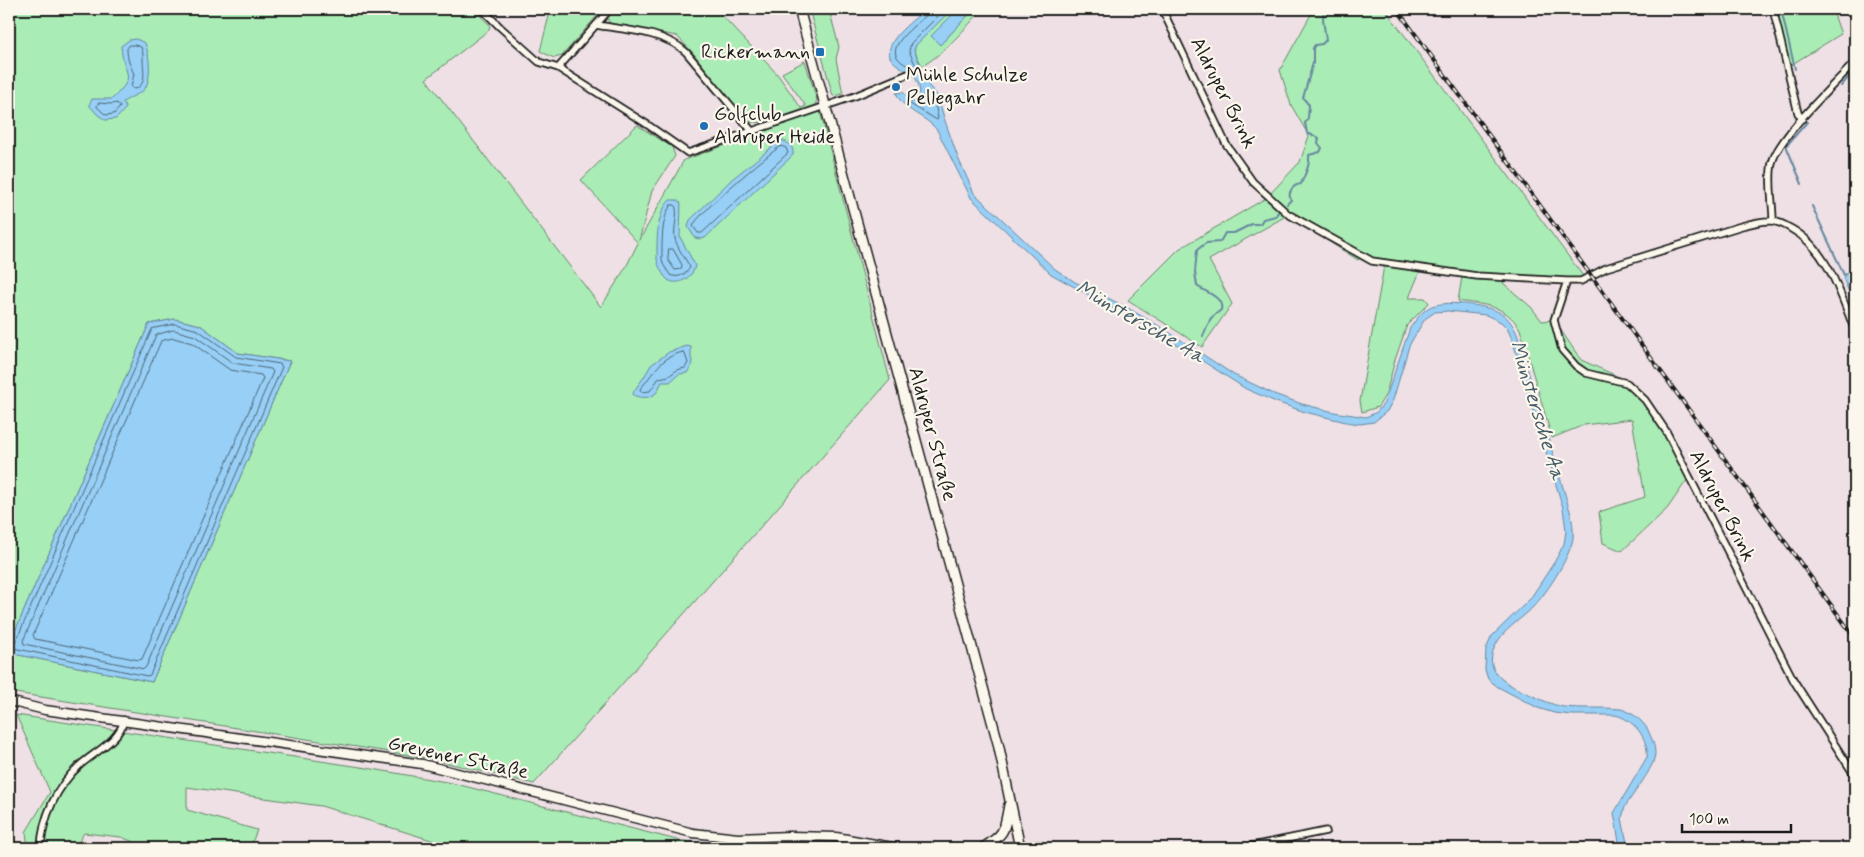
<svg xmlns="http://www.w3.org/2000/svg" width="1864" height="857" font-family="Mynerve,sans-serif">
	<rect width="100%" height="100%" fill="#eee0e5"/>
	<filter id="ink" filterUnits="userSpaceOnUse"><feTurbulence type="fractalNoise" baseFrequency=".02" numOctaves="2"/><feDisplacementMap in="SourceGraphic" scale="10" xChannelSelector="R" yChannelSelector="G"/><feConvolveMatrix kernelMatrix="1 2 1 2 8 2 1 2 1" color-interpolation-filters="sRGB"/></filter>
	<g filter="url(#ink)">
		<path fill="#aaecb5" stroke="#638468" d="M9,9H473L490,25L489,30L426,79L601,307L626,267L638,243L581,180L637,125L672,147L675,156L652,191L639,241L684,160L820,111L890,380L534,784L427,758L9,692V653L152,682L290,361L238,353L200,325L175,319L149,324L9,645Z
			M553,9H603L562,56L554,58L540,51L550,12Z
			M615,9H716L778,75L801,108L806,106L782,73L805,61L817,100L814,107L769,123L747,122L694,54L677,36L612,24L608,21V17Z
			M809,9H829L839,47L836,59L843,94L833,96Z
			M952,9H958L931,36L940,45L974,9H983C967,26 943,55 922,66L914,50L916,45Z
			M1314,9H1385L1583,276L1573,280L1477,274L1373,260L1363,255L1358,260L1284,213L1286,216L1209,260L1232,304L1202,347L1128,300L1179,249L1266,198L1275,206L1267,197L1300,162L1309,136L1291,105L1280,70Z
			M1776,9H1832L1841,34L1789,66Z
			M1384,266L1420,271L1409,298H1425L1429,303L1407,325L1395,360L1386,394L1378,407L1362,412L1360,401Z
			M1462,277L1505,280L1503,283L1531,307L1542,321L1554,320L1581,360L1628,381L1645,400L1664,431L1687,480L1667,509L1622,551L1603,543L1599,512L1645,497L1632,419L1584,425L1552,438L1520,329C1505,304 1484,305 1458,301Z
			M16,715L367,768L452,783L677,840L726,847L784,846L785,848H457L321,806L187,787V810L257,830L250,848H149L121,837L84,833L75,848H28L26,832L50,792Z"/>
		<path fill="#97cff6" stroke="#66879f" d="M926,9H952L916,45L914,50L929,86L938,96L944,118L958,158L974,193L1055,269L1075,282L1126,307L1164,329L1234,375L1274,394L1302,404L1334,412L1366,417L1377,412L1384,403L1410,328C1416,320 1422,310 1432,306C1449,300 1490,305 1504,315C1510,320 1514,327 1517,334L1570,511C1572,520 1574,529 1573,538C1570,558 1544,598 1528,612C1518,621 1505,630 1498,641C1478,672 1508,685 1531,695C1542,700 1552,705 1564,707C1582,709 1602,707 1621,709C1632,712 1642,720 1648,730C1651,737 1655,745 1655,753C1655,768 1633,793 1625,807L1622,818L1628,848H1620L1614,813L1647,757C1649,738 1633,719 1615,715H1572L1554,713L1538,708L1498,687L1488,679L1485,670L1486,649L1492,636L1530,599L1555,561L1564,544L1566,531L1563,508L1512,339L1507,328L1501,322L1486,315L1448,311L1435,312L1425,319L1414,337L1409,346L1393,400L1387,411L1374,422L1360,424L1346,422L1305,412L1276,402L1246,389L1170,340L1051,274L971,198L937,130C925,115 904,112 896,93L903,92L908,97L920,93L919,86L914,74L912,75C906,70 893,64 890,57C884,40 916,18 926,9Z
			M958,9H974L940,45L931,36Z
			M136,39L145,43C150,55 152,80 144,90C141,93 129,98 123,102L126,108L116,119L105,120L97,114L89,105L92,99H112C139,73 123,78 121,46L129,40Z
			M781,140C788,142 794,146 793,155L705,238L701,239L695,238L688,227L690,220L732,179Z
			M670,200H677L681,203L680,237L695,265C694,276 679,287 668,280C663,276 658,266 657,259C657,241 656,213 670,200Z
			M1855,270V286L1848,290L1843,278L1846,273Z
			M175,319L200,325L238,353L290,361L152,682L9,653V645L149,324Z
			M687,346L691,347V358L693,364L687,373L679,374L670,382H662C659,386 659,390 656,393C651,399 639,398 633,395L634,391L644,377L651,365L669,352Z"/>
		<g fill="none" stroke-linecap="round" stroke-linejoin="round">
			<path stroke="#4d6473" stroke-width="1" d="M929,9L928,14C919,22 888,44 897,57C900,62 908,66 913,69L916,66L909,51L911,43L945,9
				M130,45H135L141,47C143,52 143,54 143,59C143,71 148,85 134,89L131,87L134,74C130,65 127,59 127,49Z
				M926,93L934,99L938,118L937,120L910,104L911,102L921,97Z
				M99,103L112,104L117,103L120,107L114,114L106,115L97,107Z
				M781,146L786,148L788,153L702,233H698L693,226C696,215 768,154 781,146Z
				M671,205H675C679,215 673,227 675,238C677,248 685,258 690,267C687,274 678,279 670,275L663,264L662,259C662,243 661,218 671,205Z
				M669,249H673L682,265L681,269L675,270L668,260Z
				M175,324L198,330L236,357L280,364L282,367L150,675L147,676L13,648L12,645L16,641L152,329Z
				M174,330L195,336L233,363L271,369L273,372L146,667L144,669L24,644L23,641L156,335Z
				M174,338L192,343L230,370L261,375L263,378L142,659L139,660L35,639L33,635L161,341Z
				M683,352L685,354L688,363L685,368L677,370L669,376L659,378L650,391L641,392L640,389C654,373 660,357 683,352Z"/>
			<path stroke="#66879f" stroke-width="2" d="M1781,9L1795,69
				M1841,86L1855,70
				M1802,184L1787,148V145L1807,122
				M1287,204L1291,200C1287,192 1293,185 1301,184C1305,173 1310,167 1309,155L1320,152L1322,148L1318,143L1319,138L1307,133L1305,123L1308,118L1309,105L1303,98L1313,63V48L1315,45L1322,44L1326,40L1323,19L1324,9
				M1812,206L1844,275
				M1203,336L1211,318L1221,310C1224,297 1205,292 1197,286L1195,272L1197,250L1206,243L1220,242L1225,233H1234L1252,224H1260L1263,219L1276,216L1278,212"/>
			<defs>
				<path id="minor" d="M482,9L500,27L539,62L558,68L645,123L688,153L855,96L908,74
					M1162,9L1226,144L1253,182L1288,214L1372,261L1477,276L1567,281
					M1773,9L1798,113L1802,119
					M1851,9L1855,18
					M596,25C625,30 663,31 686,52L751,130
					M558,68L610,9
					M1773,221C1773,202 1768,182 1772,163C1778,137 1835,84 1855,62
					M1855,331C1840,293 1828,249 1790,228C1785,225 1779,222 1772,221C1761,220 1749,224 1738,227L1606,268L1581,281H1567L1554,320L1562,350L1576,366L1586,373L1627,383L1645,400L1666,431L1794,681L1855,776
					M1020,846L1040,845L1044,848
					M41,848C42,818 57,786 79,766C93,753 120,740 124,720
					M1242,848L1326,831"/>
				<path id="tertiary" d="M9,701L45,710L422,764L693,833L738,838L790,836L836,837L898,848
					M991,848L1020,846"/>
				<path id="secondary" d="M799,9L998,743L1020,848
					M983,848C1006,833 1004,831 1009,805"/>
			</defs>
			<use href="#minor" stroke="#1c1c1c" stroke-width="9"/>
			<use href="#tertiary" stroke="#1c1c1c" stroke-width="11"/>
			<use href="#secondary" stroke="#1c1c1c" stroke-width="12"/>
			<use href="#minor" stroke="#fbf7ec" stroke-width="5.5"/>
			<use href="#tertiary" stroke="#fbf7ec" stroke-width="8"/>
			<use href="#secondary" stroke="#fbf7ec" stroke-width="9"/>
			<defs>
				<path id="rail" d="M1397,9L1855,638"/>
			</defs>
			<use href="#rail" stroke="#1c1c1c" stroke-width="4"/>
			<use href="#rail" stroke="#fbf7ec" stroke-width="2" stroke-dasharray="5.5" stroke-linecap="butt"/>
		</g>
	</g>
	<g fill="#1f6fb2" stroke="#fbf7ec" stroke-width="2">
		<rect x="815" y="47" width="10" height="10" rx="2.5"/>
		<circle cx="896" cy="87" r="5"/>
		<circle cx="704" cy="126" r="5"/>
	</g>
	<g text-anchor="middle" dominant-baseline="central" stroke-width="4.5" stroke-linejoin="round" paint-order="stroke">
		<g font-size="20" fill="#1c1c1c" stroke="#fbf7ec" text-anchor="start">
			<text x="810" y="52" text-anchor="end">Rickermann</text>
			<text x="906" y="75">Mühle Schulze<tspan x="906" dy="23">Pellegahr</tspan></text>
			<text x="714" y="114">Golfclub<tspan x="714" dy="23">Aldruper Heide</tspan></text>
		</g>
		<g font-size="20" fill="#1c1c1c" stroke="#fbf7ec">
			<text transform="translate(1223 93) rotate(63)">Aldruper Brink</text>
			<text transform="translate(932 434) rotate(75)">Aldruper Straße</text>
			<text transform="translate(1722 506) rotate(63)">Aldruper Brink</text>
			<text transform="translate(458 758) rotate(12)">Grevener Straße</text>
		</g>
		<g font-size="21" font-style="italic" fill="#475b68" stroke="#fbf7ec">
			<text transform="translate(1140 322) rotate(30)">Münstersche Aa</text>
			<text transform="translate(1537 410) rotate(73)">Münstersche Aa</text>
		</g>
	</g>
	<rect width="1864" height="857" fill="none" stroke="#fbf7ec" stroke-width="30"/>
	<rect x="15" y="15" width="1834" height="827" fill="none" stroke="#1c1c1c" stroke-width="2" filter="url(#ink)"/>
	<path d="M1682 824v8h109v-8" fill="none" stroke="#1c1c1c" stroke-width="2.5"/>
	<text x="1689" y="824" font-size="15" fill="#1c1c1c" stroke="#fbf7ec" stroke-width="4" paint-order="stroke">100 m</text>
</svg>
